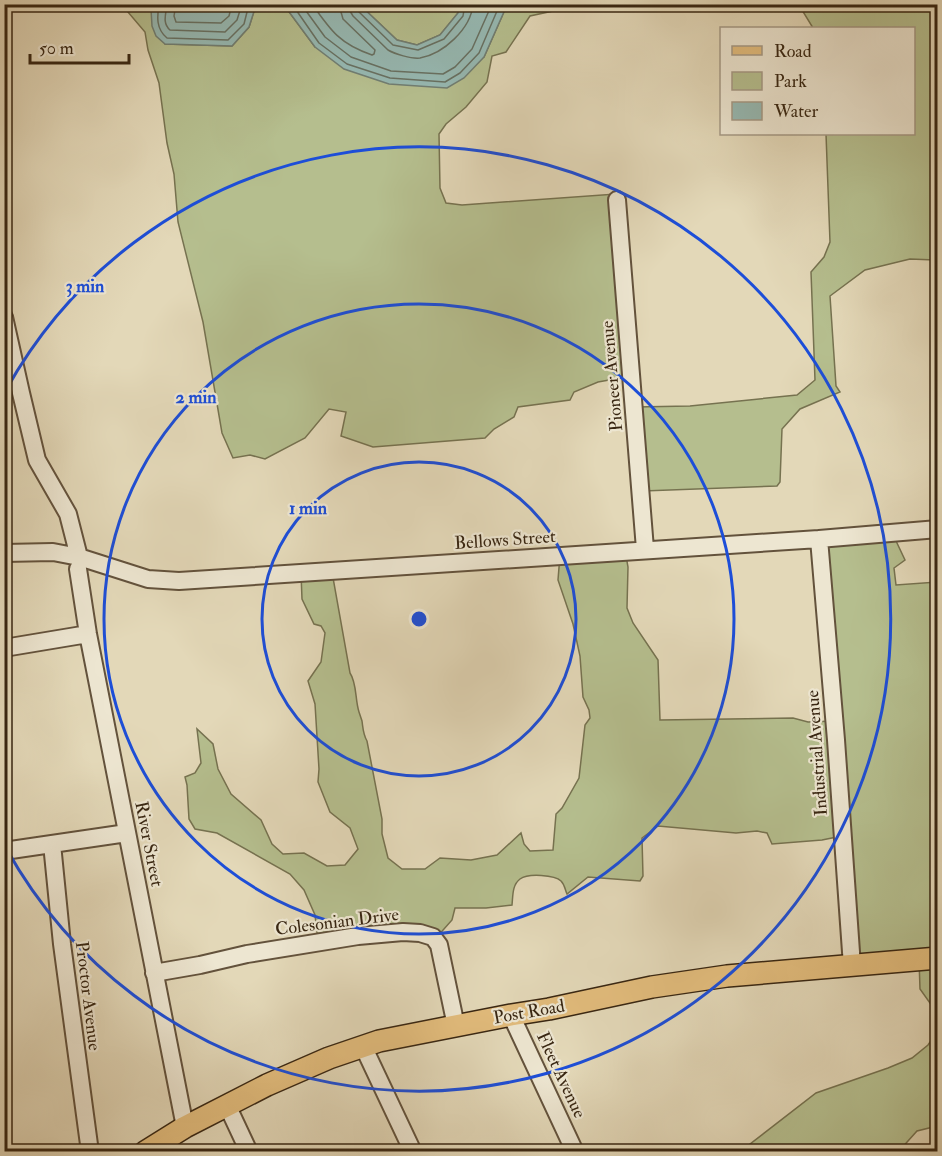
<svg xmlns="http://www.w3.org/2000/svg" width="942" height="1156" font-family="'IM FELL Double Pica',serif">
	<rect width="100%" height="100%" fill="#e3d8b8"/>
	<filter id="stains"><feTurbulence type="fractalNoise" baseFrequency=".00333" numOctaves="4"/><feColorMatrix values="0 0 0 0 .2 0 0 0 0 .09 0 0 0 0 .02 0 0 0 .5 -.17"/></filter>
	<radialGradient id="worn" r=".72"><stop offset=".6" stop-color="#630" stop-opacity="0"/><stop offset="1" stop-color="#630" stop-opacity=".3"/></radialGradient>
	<path fill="#b5be8e" stroke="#767250" stroke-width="1.5" d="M122,5H155L151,9L165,44L232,46L249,27L256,5H284L315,47L484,57L507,5H581L530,16L506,52L492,56L487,82L466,107L446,124L439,134L440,188L446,203L462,205L616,194L632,376L598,382L574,392L570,400L518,407L514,417L494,429L485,438L373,447L341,436L346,412L329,409L305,438L265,459L250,455L233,458L222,433L203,322L178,222L174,174L167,143L159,83L148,50L145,32Z
		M360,5H460L458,13L440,35L417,45L397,40Z
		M801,5H937V263L935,260L910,259L865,270L830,296L836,386L840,392L800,409L782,429L780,482L777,486L643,491L635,407L690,406L797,395L815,380L811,272L824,257L830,242L826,134H914V28H813L802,10Z
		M895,532L897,543L905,560L894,568L896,585L937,582V1013L920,989L919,959L857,964L842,836L822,840L772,844L767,833L757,831L736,833L658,826L642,838L643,876L640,881L588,877L567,894C565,890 565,885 561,881C555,875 528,873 520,879C512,885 513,896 512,905L486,908H455L452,920L436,938L318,941L315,915L304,890L290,874L217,833L195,829L189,819L187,785L185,777L195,773L201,763L197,729L213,744L218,769L231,794L261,820L272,844L283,854L304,853L327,866L345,865L358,849L350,828L330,812L318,782L319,769L315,704L308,681L321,662L325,633L321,626L314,624L302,599L301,573L332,572L350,673C357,683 355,700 359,712C360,715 361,718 362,721C363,728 363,734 367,741L382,819V834L388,858L402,869H425L440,858L471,860L497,855L521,833L524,844L530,851L553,850L556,814L562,808L579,778L585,725L590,718L589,710L583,697L580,656L573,624L558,580L560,555L625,550L628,567L627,608L633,623L658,660L660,720L793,718L808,722L833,721L819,538Z
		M937,1018V1124L933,1127L917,1131L899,1151H741L816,1093L888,1068L912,1058L928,1045L935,1035Z"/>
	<path fill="#96b9b3" stroke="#707e73" stroke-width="1.5" d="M155,4H256V5L249,27L232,46L165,44L156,36L152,26L151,9Z
		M284,5H360L397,40L417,45L440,35L458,13L460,5H507L484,57L464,78L447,88L389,84L344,69L315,47Z"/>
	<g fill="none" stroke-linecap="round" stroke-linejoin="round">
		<path stroke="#677062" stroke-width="1.5" d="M159,4C157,17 156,29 167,38L228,40L244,24L249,4
			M167,4C166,14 162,23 170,30L225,32L237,20L242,4
			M176,4L174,16L176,22L221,23L229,16L232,4
			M292,4L319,43L347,64L390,78L445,82L460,73L479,53L500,4
			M301,4L325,37L351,57L391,71L443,74L455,67L472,49L492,4
			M312,4C331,31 340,44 372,55L374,54L375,50L343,19L341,12L340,4
			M349,4L350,11L353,16L388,50C395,54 411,59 420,58C443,54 471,29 473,4
			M356,4L358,11L393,45L418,50L444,39L463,16L465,4"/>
		<defs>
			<path id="minor" d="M617,200L645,549
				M4,317L21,393L37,460L68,514L79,557
				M819,539L836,740L852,966
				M4,553L53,552L79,557L148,579L179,581L819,539L938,529
				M78,569L88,634L102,705L185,1127
				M4,648L88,634
				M52,844L62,944L90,1152
				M4,851L127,833
				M154,973L200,965L247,954L358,936L403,932L420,933L433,937L439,945L456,1026
				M511,1015L575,1152
				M363,1046L413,1152
				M227,1105L249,1152"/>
			<path id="major" d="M145,1152L185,1127L267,1085L329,1058L379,1041L511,1015L549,1009L652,987L727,976L938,958"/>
		</defs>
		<use href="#minor" stroke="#63523c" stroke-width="20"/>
		<use href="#major" stroke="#382612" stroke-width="24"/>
		<use href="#minor" stroke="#ede6d1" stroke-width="16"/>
		<use href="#major" stroke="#e2bc7c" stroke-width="21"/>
	</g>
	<g fill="none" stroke="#1d4ed8" stroke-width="3">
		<circle cx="419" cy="619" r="157"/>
		<circle cx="419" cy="619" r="315"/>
		<path d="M6 390A472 472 0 1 1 6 848"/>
	</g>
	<g text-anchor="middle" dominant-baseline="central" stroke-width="4.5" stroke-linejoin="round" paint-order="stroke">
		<g font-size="18" fill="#382612" stroke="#ede6d1">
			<text transform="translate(612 376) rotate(-95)">Pioneer Avenue</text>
			<text transform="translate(505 540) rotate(-4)">Bellows Street</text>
			<text transform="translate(817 753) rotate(-94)">Industrial Avenue</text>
			<text transform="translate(149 844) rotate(79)">River Street</text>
			<text transform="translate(337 922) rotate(-7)">Colesonian Drive</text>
			<text transform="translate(88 996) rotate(83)">Proctor Avenue</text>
			<text transform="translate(529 1012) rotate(-10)">Post Road</text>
			<text transform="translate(561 1075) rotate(65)">Fleet Avenue</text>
		</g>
	</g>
	<circle cx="419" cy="619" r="9" fill="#1d4ed8" stroke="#ede6d1" stroke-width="3"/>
	<g font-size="18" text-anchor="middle" font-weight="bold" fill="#1d4ed8" stroke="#ede6d1" stroke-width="4.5" stroke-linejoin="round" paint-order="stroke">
		<text x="85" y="292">3 min</text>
		<text x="196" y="403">2 min</text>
		<text x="308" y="514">1 min</text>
	</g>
	<rect width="942" height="1156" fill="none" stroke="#e3d8b8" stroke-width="24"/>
	<rect x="6" y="6" width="930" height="1144" fill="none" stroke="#382612" stroke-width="3"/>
	<rect x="12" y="12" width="918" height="1132" fill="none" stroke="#382612" stroke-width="1.5"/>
	<rect x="720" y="27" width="195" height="108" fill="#ede6d1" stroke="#a59985" stroke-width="1.5"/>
	<rect x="732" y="46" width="30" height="9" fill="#e2bc7c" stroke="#a59985" stroke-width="1.5"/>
	<text x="774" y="57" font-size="18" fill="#382612">Road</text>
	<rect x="732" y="72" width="30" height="18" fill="#b5be8e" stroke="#a59985" stroke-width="1.5"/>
	<text x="774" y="87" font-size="18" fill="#382612">Park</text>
	<rect x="732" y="102" width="30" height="18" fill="#96b9b3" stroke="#a59985" stroke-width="1.5"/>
	<text x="774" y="117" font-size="18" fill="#382612">Water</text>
	<path d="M30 54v9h99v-9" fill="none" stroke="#382612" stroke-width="3"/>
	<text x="39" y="54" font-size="18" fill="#382612" stroke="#ede6d1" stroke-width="4.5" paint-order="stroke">50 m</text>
	<rect width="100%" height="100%" filter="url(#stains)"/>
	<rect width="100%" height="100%" fill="url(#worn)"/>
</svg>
